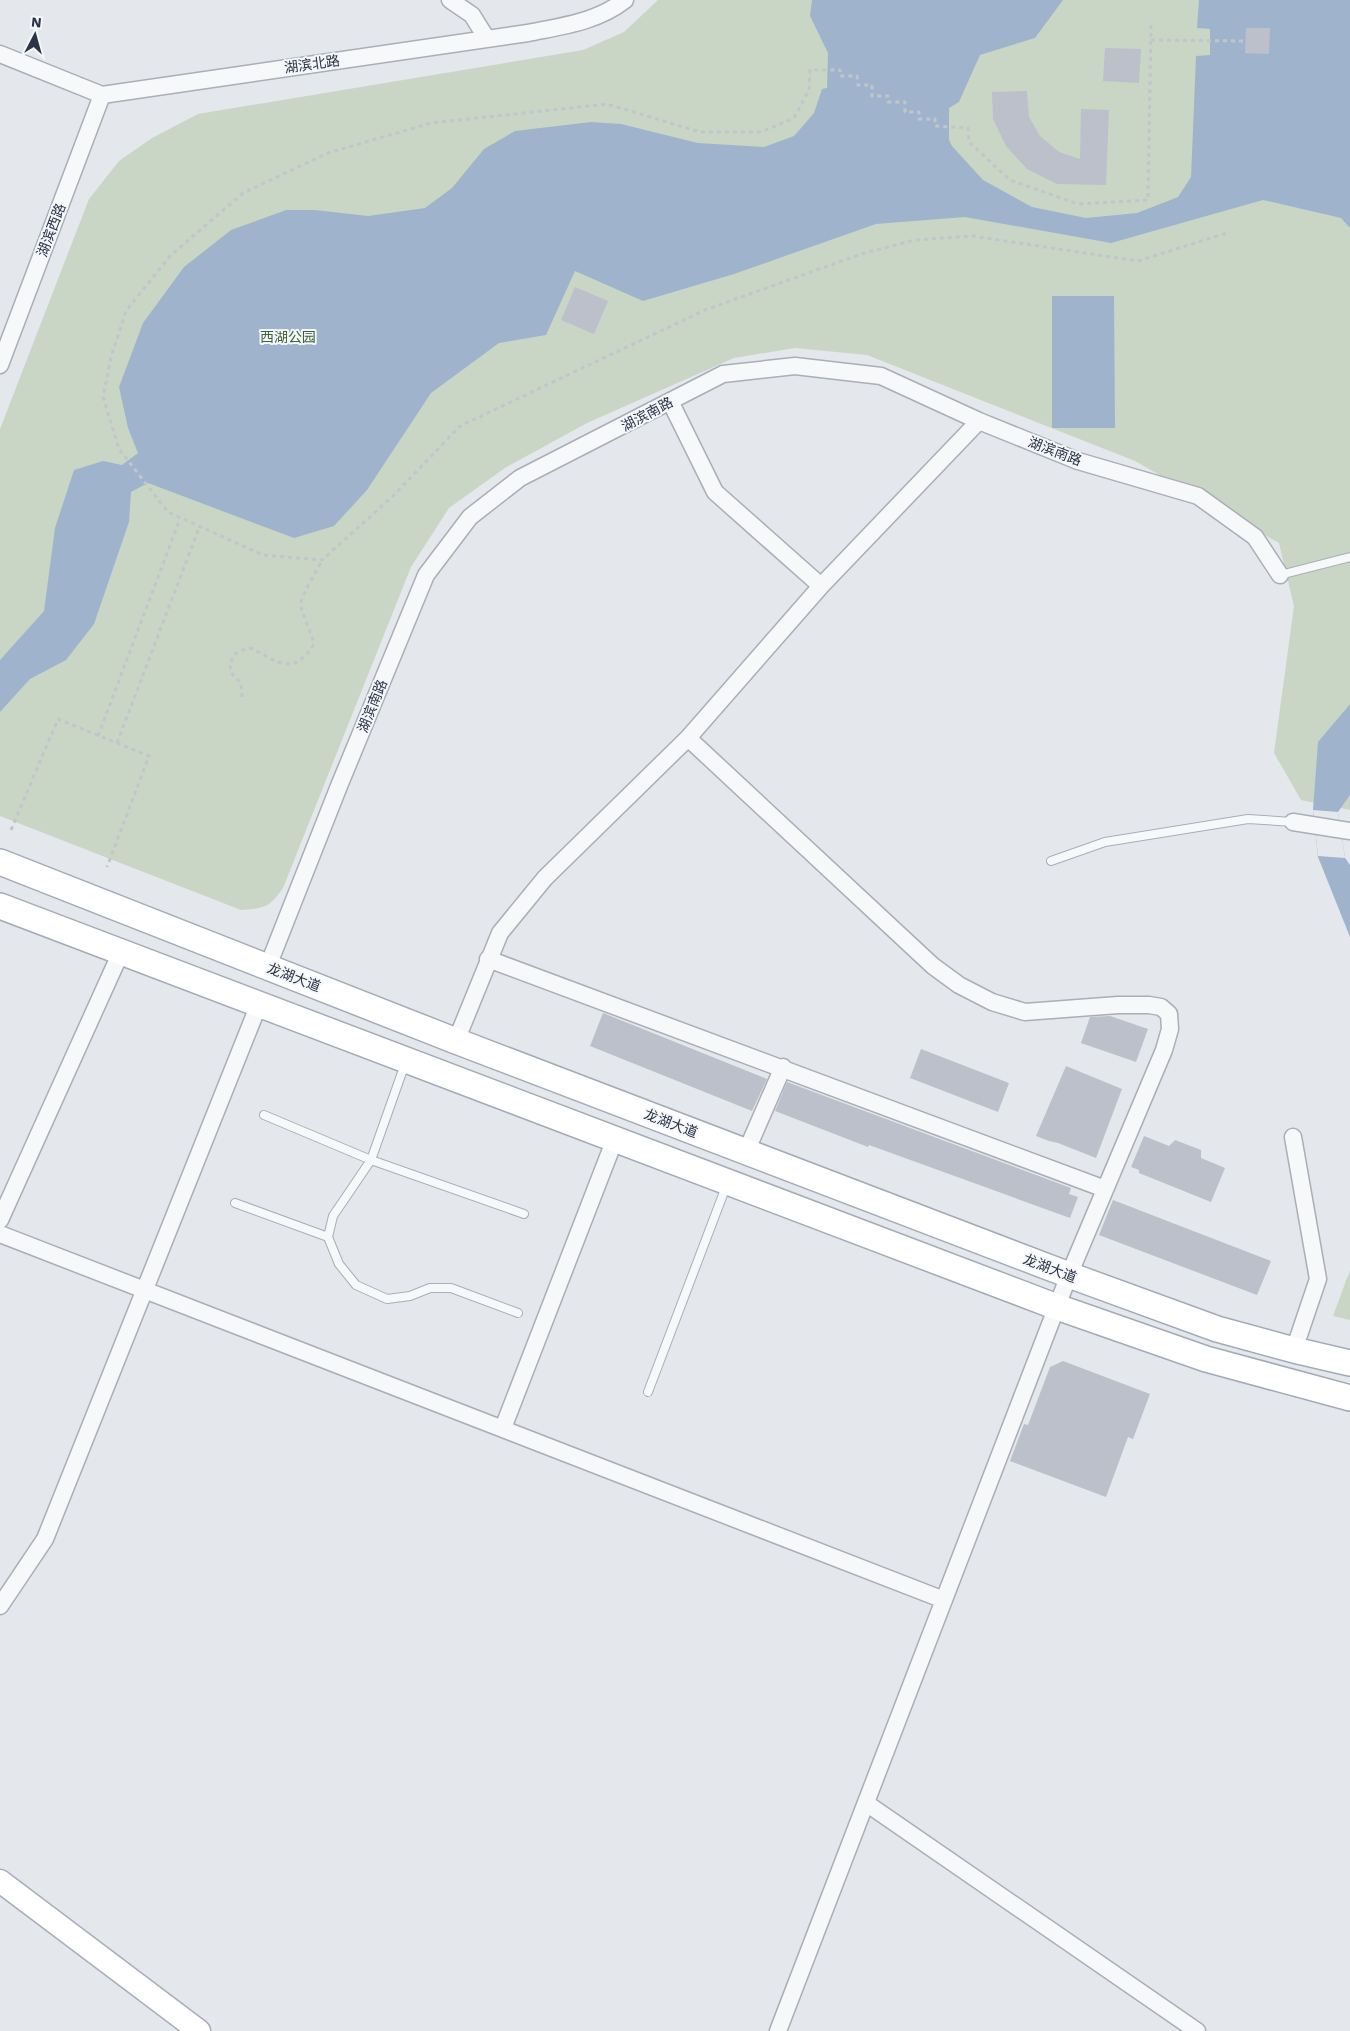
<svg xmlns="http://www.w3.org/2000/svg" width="1350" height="2031" font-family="'Work Sans','Noto Sans SC',sans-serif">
	<rect width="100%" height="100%" fill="#e4e7ec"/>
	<path fill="#c9d6c5" d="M658,0H1350V810L1301,800L1274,753L1294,606L1279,543L1135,461L867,355L795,348L734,358L587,423L505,468L449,508L411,567L283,888C269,908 265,908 241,910L0,816V429L89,199L119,161L152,138L198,114L583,50L624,32Z
		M1350,1270V1320L1333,1316Z"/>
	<path fill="#9fb4cc" d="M812,0H1063L1035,38L980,55L959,102L949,108V140L952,146L983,180L1032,207L1086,218L1137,213L1178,197L1191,177L1196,56L1210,55V29L1197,28L1199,0H1350V228L1341,218L1263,200L1111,243L965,217L876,224L734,274L643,301L575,271L546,335L499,343L431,393L367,490L334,526L294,538L148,483L131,492L129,522L94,624L66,660L30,679L0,712V660L44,611L55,528L74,470L103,461L122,465L138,453L128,428L119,387L143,323L184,267L231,230L286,210H315L368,216L425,208L452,188L484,149L515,131L591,122L621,124L698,143L764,147L794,136L814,113L822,89L827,88L828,53L810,16Z
		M1052,296H1114L1115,428H1052Z
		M1350,704V795L1338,812L1345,858L1350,865V937L1318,857L1313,810L1318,742Z"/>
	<path fill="#e4e7ec" d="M1313,810L1338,812L1345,858L1318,856Z"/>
	<path fill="#bbc0ca" d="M1246,28H1270L1269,54L1245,53Z
		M1105,48L1141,49L1139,83L1103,81Z
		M1027,91L1029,117L1040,136L1059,152L1080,159L1081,109L1109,110L1106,185L1057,184L1027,169L1006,146L993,119L992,92Z
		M575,287L608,301L594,334L561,320Z
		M603,1013L767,1079L752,1111L590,1046Z
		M1110,1016L1148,1029L1136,1062L1081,1043L1090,1017Z
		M921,1049L1009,1083L998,1112L910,1078Z
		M1066,1066L1122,1089L1096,1158L1058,1143L1049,1141L1036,1136Z
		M787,1082L1071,1188L1069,1194L1078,1197L1070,1218L869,1145L868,1147L775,1111Z
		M1144,1136L1169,1146L1175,1140L1201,1150V1158L1225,1168L1211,1202L1139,1173V1170L1131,1167Z
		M1113,1200L1271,1261L1257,1295L1099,1235Z
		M1063,1361L1150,1394L1133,1439L1128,1437L1106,1497L1010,1461L1024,1424L1028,1425L1050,1367Z"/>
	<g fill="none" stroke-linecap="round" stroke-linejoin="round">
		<defs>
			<path id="lane" d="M1280,575L1350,557
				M1051,861L1105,842L1248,819L1293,822
				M405,1064L371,1160L333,1216L328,1237L339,1264L356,1285L387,1299L410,1296L430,1288H451L518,1313
				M264,1115L371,1160L524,1214
				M235,1203L328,1237
				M648,1392L727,1184"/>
			<path id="street" d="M450,0L472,15L487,39
				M0,54L102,95L528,33C562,26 597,22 625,0
				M0,365L102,95
				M670,401L715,492L821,586
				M688,738L933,966L959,985L992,1002L1025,1012L1118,1005H1149L1161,1007L1169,1014L1170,1029L1164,1050L1069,1275L778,2031
				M1293,822L1350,831
				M488,959L1105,1189
				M268,966L339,786L426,575L470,517L520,478L723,374L795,366L881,376L979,421L1078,461L1198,496L1255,537L1280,575
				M456,1041L500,933L545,878L688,738L821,586L979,421
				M1293,1137L1318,1279L1294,1350
				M746,1152L783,1067
				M0,1220L121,952
				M0,1234L944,1600
				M503,1428L615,1139
				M0,1606L45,1539L259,1004
				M866,1803L1197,2031"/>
			<path id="secondary" d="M0,1881L199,2031"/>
			<path id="primary" d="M0,862L456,1041L1069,1275L1217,1329L1294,1350L1350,1363
				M0,906L1057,1307L1206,1359L1350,1398"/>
		</defs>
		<use href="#lane" stroke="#a9aeb7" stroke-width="10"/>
		<use href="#street" stroke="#a9aeb7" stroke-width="19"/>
		<use href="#secondary" stroke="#a9aeb7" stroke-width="25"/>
		<use href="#primary" stroke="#a3abb8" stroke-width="28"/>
		<path stroke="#c2c5cb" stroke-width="3" stroke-dasharray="4 4" stroke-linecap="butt" d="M1151,25L1148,200L1078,204L1010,180L969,142L968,128L935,126V119H919V112H905V102H888V96H872V85H858L857,76H840V70H810L809,90L794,118L761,132H700L607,104L431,123L328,153L243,193L170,256L126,311L111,357L103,397L119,449L168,512L263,555L322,560L393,496L460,426L705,310L861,254L915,240L972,236L1138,261L1230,232
			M1151,40L1246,41
			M242,697L241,683L230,672C231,654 234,652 251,648C279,663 294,676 314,644C312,633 300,611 301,603C302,594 318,569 322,560
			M98,736L180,519
			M117,743L199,528
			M11,830L58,719L149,756L107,867"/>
		<use href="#lane" stroke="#f7f8fa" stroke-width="8"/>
		<use href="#street" stroke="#f7f8fa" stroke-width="16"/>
		<use href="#secondary" stroke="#fff" stroke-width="22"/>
		<use href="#primary" stroke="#fff" stroke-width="25"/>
	</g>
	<g text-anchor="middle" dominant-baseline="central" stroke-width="4" stroke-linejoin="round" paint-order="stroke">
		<g font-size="14" fill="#2b3445" stroke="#f4f6f9">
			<text transform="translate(312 64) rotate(-8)">湖滨北路</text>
			<text transform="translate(51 230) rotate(-69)">湖滨西路</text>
			<text transform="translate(647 414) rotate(-28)">湖滨南路</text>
			<text transform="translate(1055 451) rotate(21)">湖滨南路</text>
			<text transform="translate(372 706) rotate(-68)">湖滨南路</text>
			<text transform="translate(294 977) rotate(21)">龙湖大道</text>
			<text transform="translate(671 1123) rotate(21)">龙湖大道</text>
			<text transform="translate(1050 1268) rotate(21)">龙湖大道</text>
		</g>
		<g font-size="14" fill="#3f6138" stroke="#f4f6f9">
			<text x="288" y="337">西湖公园</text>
		</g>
	</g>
	<g transform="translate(35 35) rotate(6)" stroke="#f4f6f9" stroke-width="4" paint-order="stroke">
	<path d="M0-4L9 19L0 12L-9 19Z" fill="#2b3445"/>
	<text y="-8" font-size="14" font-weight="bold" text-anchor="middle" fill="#2b3445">N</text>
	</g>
</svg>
